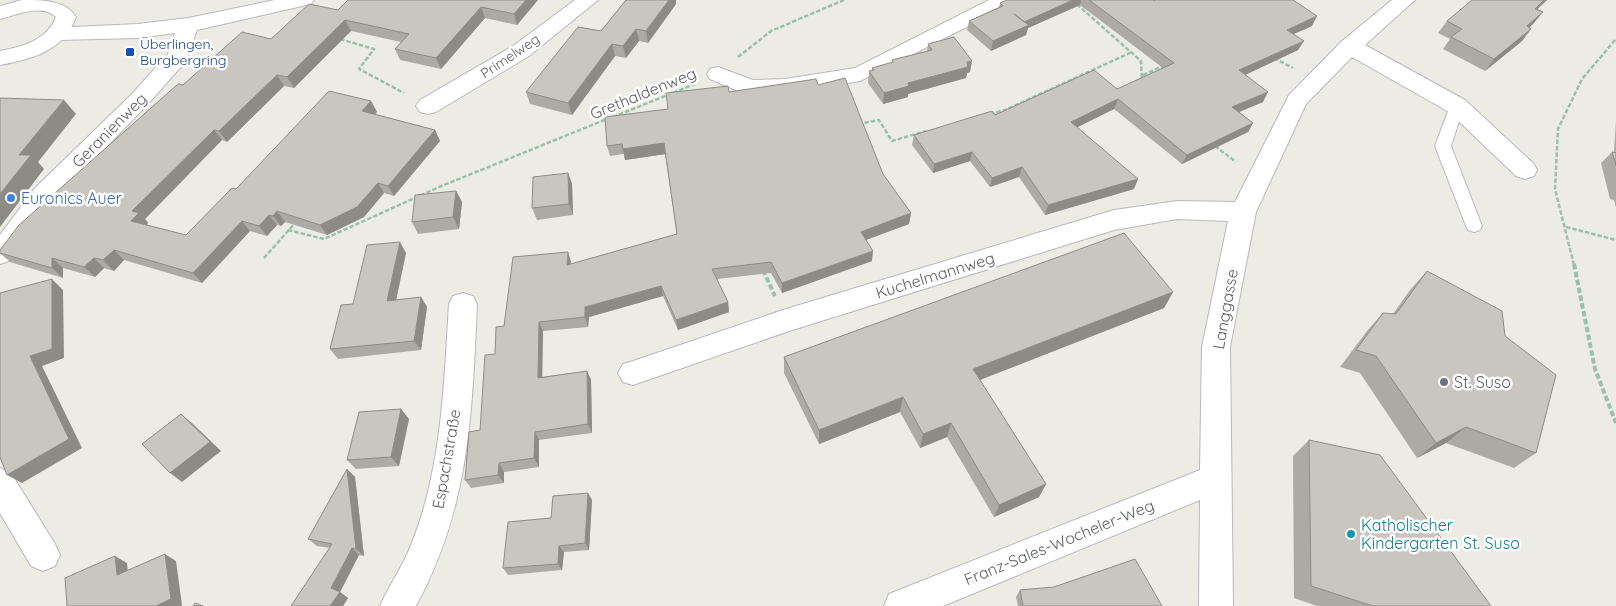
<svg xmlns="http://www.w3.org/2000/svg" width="1616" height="606" font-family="Quicksand,sans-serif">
	<rect width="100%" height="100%" fill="#edece4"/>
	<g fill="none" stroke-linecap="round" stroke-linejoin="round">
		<defs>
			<path id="lane" d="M1457,101L1464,106L1451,146L1482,226L1480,230L1474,232L1468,230L1466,226L1435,146L1450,106Z"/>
			<path id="street" d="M275,0H314L311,4L197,30L186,61L148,104L53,202L9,261L0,264V235L35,188L132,94L168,54L175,33L138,38L59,40L51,38L48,33L51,28L138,24L188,18Z
				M575,0H598L529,56L436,112L428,114L420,112L416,106L420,100L513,46Z
				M989,0H1015L1012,4L860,81L785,93L750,96L710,79L707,74L710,69L718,67L753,80L785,79L855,68Z
				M1392,0H1415L1365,45L1465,100L1534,164L1537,170L1534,176L1525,179L1516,176L1449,112L1352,57L1306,104L1256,212L1230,347L1233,606H1199L1200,500L943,606H884L889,594L1200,470L1202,347L1228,221L1177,219L1114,230L789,331L633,385L623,382L618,373L623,364L633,361L786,309L1114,210L1177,201L1235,202L1289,95L1342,41Z
				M463,293L473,296L477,304C472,414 470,506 416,606H380C389,585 403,566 411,545C442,469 444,384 449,304L453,296Z
				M0,468L11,473L55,544L60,555L55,566L43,571L31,566L0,513Z"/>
			<path id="secondary" d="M22,0C42,0 66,0 76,17C64,51 32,59 0,65V51C22,47 47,40 56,17C42,3 16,15 0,19V6Z"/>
		</defs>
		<use href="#lane" stroke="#b6b9bd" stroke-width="2"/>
		<use href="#street" stroke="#b6b9bd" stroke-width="2"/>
		<use href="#secondary" stroke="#b5b8bd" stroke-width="2"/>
		<path stroke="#9ac1a7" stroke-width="2.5" stroke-dasharray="4.5 2" stroke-linecap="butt" d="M1072,0L1141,61L1142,81
			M340,39L374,49L359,69L404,93
			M738,57L771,31L844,0
			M1274,58L1293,68
			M1143,75L1165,65
			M990,114L1005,110L1132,52
			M613,117L695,84
			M858,124L879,120L892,141L926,131
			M1215,146L1236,162
			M1566,227L1616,240
			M288,230L324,239L439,187L607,119
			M264,258L296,222
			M1574,265L1555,189L1558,129L1582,79L1616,39"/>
		<path stroke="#9ac1a7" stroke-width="4" stroke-dasharray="5.5 2.5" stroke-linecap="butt" d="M1574,264L1595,369L1616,423
			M763,270L775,296"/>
		<use href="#lane" fill="#fff" fill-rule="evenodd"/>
		<use href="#street" fill="#fff" fill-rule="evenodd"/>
		<use href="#secondary" fill="#fff" fill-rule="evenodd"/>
	</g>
	<path fill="#adaaa5" d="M348,0H538L517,25L485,18L441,69L400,60L395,49L401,42L351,31L294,88L284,86L227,142L222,140L145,219L148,223L147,225L186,235L236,189L371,101L377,112L375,114L435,130L440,141L394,196L384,193L364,217L327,235L285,222L281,226L277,225L267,236L250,231L202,283L124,260L114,271L104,268L95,277L63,268V278L10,262L0,253V250L183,85L271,39L338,10Z
		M626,0H676V4L648,43L639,41L626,58L615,56L572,115L530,104L526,92L601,31Z
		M1007,0H1153L1154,1L1312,26L1294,34L1298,50L1245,75L1263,102L1239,112L1253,123L1248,132L1182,164L1114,109L1077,127L1134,189L1045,215L1019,177L990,187L970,161L933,173L912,145L914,135L995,115L1117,89L1163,68L1080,5L1028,28L1026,35L991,51L967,30L969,21L999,7L1000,3Z
		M1547,0L1537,9L1543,12L1533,24L1529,28L1531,29L1522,41L1485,71L1443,49L1450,39L1438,33L1447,21Z
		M928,44L970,72L967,73L966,78L908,94V97L883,104L868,83L869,71H872V68L892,63V60L927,51Z
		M818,85L911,213L909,224L866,240L872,261L782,293L771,273L717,279L728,302L729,312L678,330L663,296L589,317L588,327L543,331L542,377L587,371L591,380L592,433L539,440V467L504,472V483L471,488L465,480L480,430L495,354L504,326L571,262V264L677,234L665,154L625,160L624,154L610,156L607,146L668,109L729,92Z
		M1616,120V208L1614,200L1610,199L1601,163L1612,152H1614Z
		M568,173L572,184L573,215L537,220L532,208Z
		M456,191L462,202L459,229L418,234L412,222Z
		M406,253L396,300L421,297L427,307L421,350L338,359L330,349L353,304Z
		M1427,271L1505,336L1536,453L1514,468L1446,443L1417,458L1360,373L1340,367L1367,331L1383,313L1393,314L1410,290Z
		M1173,292L1164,308L980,380L1046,484L1039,497L994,517L947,437L920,448L900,412L819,444L784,373V357Z
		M401,409L409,419L399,466L356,469L347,460Z
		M1309,440L1491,606H1317L1294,598L1293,456Z
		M347,469L355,477L364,556L359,555L340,592L348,598L343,606H291L330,548L317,546L308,539Z
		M588,493L592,500L589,550L564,552L562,570L508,575L503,568L551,518Z
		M1020,590L1162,606H1018L1016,597Z"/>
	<path fill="#8d8b86" d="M526,0H538L517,25L514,14Z
		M669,0H676V4L648,43L646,31Z
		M1073,0H1081L1080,5L1028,28L1026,35L991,51L993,41L1024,22Z
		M1544,0H1547L1526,20L1535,9Z
		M481,7L485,18L441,69L436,58Z
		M1543,12L1533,24L1517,38L1527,26Z
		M1317,16L1312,26L1282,39L1287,30Z
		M345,20L351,31L294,88L287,77Z
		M636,29L639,41L626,58L623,46Z
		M1531,29L1522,41L1485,71L1494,59Z
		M1304,41L1298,50L1234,80L1239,70Z
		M612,44L615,56L572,115L568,103Z
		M972,61L970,72L967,73L966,78L908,94V97L883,104L884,93L908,83Z
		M277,75L284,86L227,142L219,131Z
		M1268,92L1263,102L1227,117L1232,107Z
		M1118,99L1114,109L1068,132L1071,122Z
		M64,100L76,114L38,162L44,169L0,227V194L19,155Z
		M371,101L377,112L368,122L362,111Z
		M1253,123L1248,132L1182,164L1187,155Z
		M214,130L222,140L145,219L148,223L140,231L131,221L132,211Z
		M435,130L440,141L394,196L388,186Z
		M664,143L666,154L625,160L623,149Z
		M972,152L970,161L933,173L934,164Z
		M1022,167L1019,177L990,187L992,178Z
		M568,173L572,184L573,215L569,204Z
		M1138,179L1134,189L1045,215L1048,205Z
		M378,183L384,193L364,217L327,235L320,225Z
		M456,191L462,202L459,229L453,217Z
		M277,211L285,222L281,226L273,216Z
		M911,213L909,224L860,242L861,232Z
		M269,215L277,225L267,236L259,226Z
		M242,221L250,231L202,283L193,273Z
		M400,242L406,253L394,310L387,301Z
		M114,250L124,260L114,271L103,260Z
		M873,251L872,261L782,293V283Z
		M568,252L571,262L570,275L567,265Z
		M52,258L63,268V278L52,268Z
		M94,258L104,268L95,277L84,267Z
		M52,279L63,290L64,358L42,366L82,448L22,483L7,475L30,356Z
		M661,286L663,296L589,317L588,327L585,317V307Z
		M1173,292L1164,308L969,384L973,369Z
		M421,297L427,307L421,350L414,341Z
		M728,302L729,312L678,330L676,320Z
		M539,322L543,331L542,387L538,378Z
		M587,371L591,380L592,433L588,424Z
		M903,397L900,412L819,444V430Z
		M401,409L409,419L399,466L391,457Z
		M181,414L193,424L221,451L182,482L170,473Z
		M951,423L947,437L920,448L923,434Z
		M1466,427L1446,443L1417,458L1436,443Z
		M535,432L539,440V467L534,458Z
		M499,463L504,472V483L498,475Z
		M347,469L355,477L364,556L356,549Z
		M1046,484L1039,497L994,517L999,505Z
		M588,493L592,500L589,550L585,543Z
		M559,546L564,552L562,570L558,564Z
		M352,548L359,555L340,592L348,598L343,606H330L331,588Z
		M165,554L176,561L182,605L181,606H156Z
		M115,556L127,563L129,582L117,575Z"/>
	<path fill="#c9c6c0" stroke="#8d8b86" d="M348,0H526L514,14L481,7L436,58L395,49L409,34L345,20L287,77L277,75L219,131L214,130L132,211L139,213L131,221L186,235L232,188L236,189L329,91L371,101L362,111L435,130L388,186L378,183L357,207L320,225L277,211L273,216L269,215L259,226L242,221L193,273L114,250L103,260L94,258L84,267L52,258V268L0,253V250L19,225L178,84L183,85L242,32L271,39L309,4L338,10Z
		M626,0H669L646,31L636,29L623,46L612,44L568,103L526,92L578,27L601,31Z
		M1007,0H1073L1024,22L1014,14L1029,25L993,41L969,21L1003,6L1000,3Z
		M1089,0H1153L1154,1L1156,0H1293L1317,16L1287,30L1304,41L1239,70L1268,92L1232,107L1253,123L1187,155L1118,99L1071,122L1138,179L1048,205L1022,167L992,178L972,152L934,164L914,135L992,111L995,115L1094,70L1117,89L1174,63Z
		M1472,0H1544L1535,9L1543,12L1527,26L1531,29L1494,59L1451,37L1462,29L1447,21Z
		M954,37L972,61L967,62L968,67L908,83L909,86L884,93L869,71L874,70L872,68L893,62L892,60L932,50L928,44Z
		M845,78L883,174L911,213L861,232L873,251L782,283L771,262L712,269L728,302L676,320L661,286L585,307V317L539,322L538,378L587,371L588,424L535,432L534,458L499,463L498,475L465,480L469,432L480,430L485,355L495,354L496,327L504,326L513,257L568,252L567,265L677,234L664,143L623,149L622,144L607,146L605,117L668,109L666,93L728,86L729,92L816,79L818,85Z
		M0,98L64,100L19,155H31L0,194Z
		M1612,152L1616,153V165Z
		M568,173L569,204L532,208L533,177Z
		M456,191L453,217L412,222L415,195Z
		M1124,233L1173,292L973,369L1046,484L999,505L951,423L923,434L903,397L819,430L784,357Z
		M400,242L387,301L421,297L414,341L330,349L341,305L353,304L367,245Z
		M1427,271L1502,311L1505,336L1556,375L1536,453L1466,427L1436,443L1376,356L1356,350L1383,313L1396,314Z
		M52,279V349L30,356L69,439L7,475L0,457V293Z
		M401,409L391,457L347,460L359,412Z
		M181,414L210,442L170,473L142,444Z
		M1309,440L1380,455L1491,606H1373L1311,586Z
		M347,469L356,549L352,548L331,588L340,592L330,606H291L332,544L308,539Z
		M588,493L585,543L559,546L558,564L503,568L508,522L551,518L553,496Z
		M165,554L171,599L156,606H67L65,578L115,556L117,575Z
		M1135,559L1162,606H1023L1020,590L1054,587Z
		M195,603L203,606H193Z"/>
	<rect fill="#1a4fb4" stroke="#fff" stroke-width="2" x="125" y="47" width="10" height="10" rx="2.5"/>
	<circle fill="#3f7fe0" stroke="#fff" stroke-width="2" cx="11" cy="198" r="5"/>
	<circle fill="#6b7280" stroke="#fff" stroke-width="2" cx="1444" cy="382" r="5"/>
	<circle fill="#0f9aa8" stroke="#fff" stroke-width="2" cx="1351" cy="534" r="5"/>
	<g text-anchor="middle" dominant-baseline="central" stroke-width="5" stroke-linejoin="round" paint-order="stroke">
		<g font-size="14" fill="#164399" stroke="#fff" text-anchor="start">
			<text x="140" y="44">Überlingen,<tspan x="140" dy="16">Burgbergring</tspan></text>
		</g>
		<g font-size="14" fill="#5c5f63" stroke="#fff">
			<text transform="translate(510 56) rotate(-34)">Primelweg</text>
		</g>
		<g font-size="16" fill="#5c5f63" stroke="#fff">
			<text transform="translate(643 93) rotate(-22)">Grethaldenweg</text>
			<text transform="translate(109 130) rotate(-45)">Geranienweg</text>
			<text transform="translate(935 275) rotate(-17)">Kuchelmannweg</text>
			<text transform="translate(1225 309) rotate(-80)">Langgasse</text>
			<text transform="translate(446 459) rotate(-80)">Espachstraße</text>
			<text transform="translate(1059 542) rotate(-22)">Franz-Sales-Wocheler-Weg</text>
		</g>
		<g font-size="16" fill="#366cbe" stroke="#fff" text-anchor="start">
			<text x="21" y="198">Euronics Auer</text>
		</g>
		<g font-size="16" fill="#5b616d" stroke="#fff" text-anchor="start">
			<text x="1454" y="382">St. Suso</text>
		</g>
		<g font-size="16" fill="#0d838f" stroke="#fff" text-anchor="start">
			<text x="1361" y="525">Katholischer<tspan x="1361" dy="18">Kindergarten St. Suso</tspan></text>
		</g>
	</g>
</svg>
